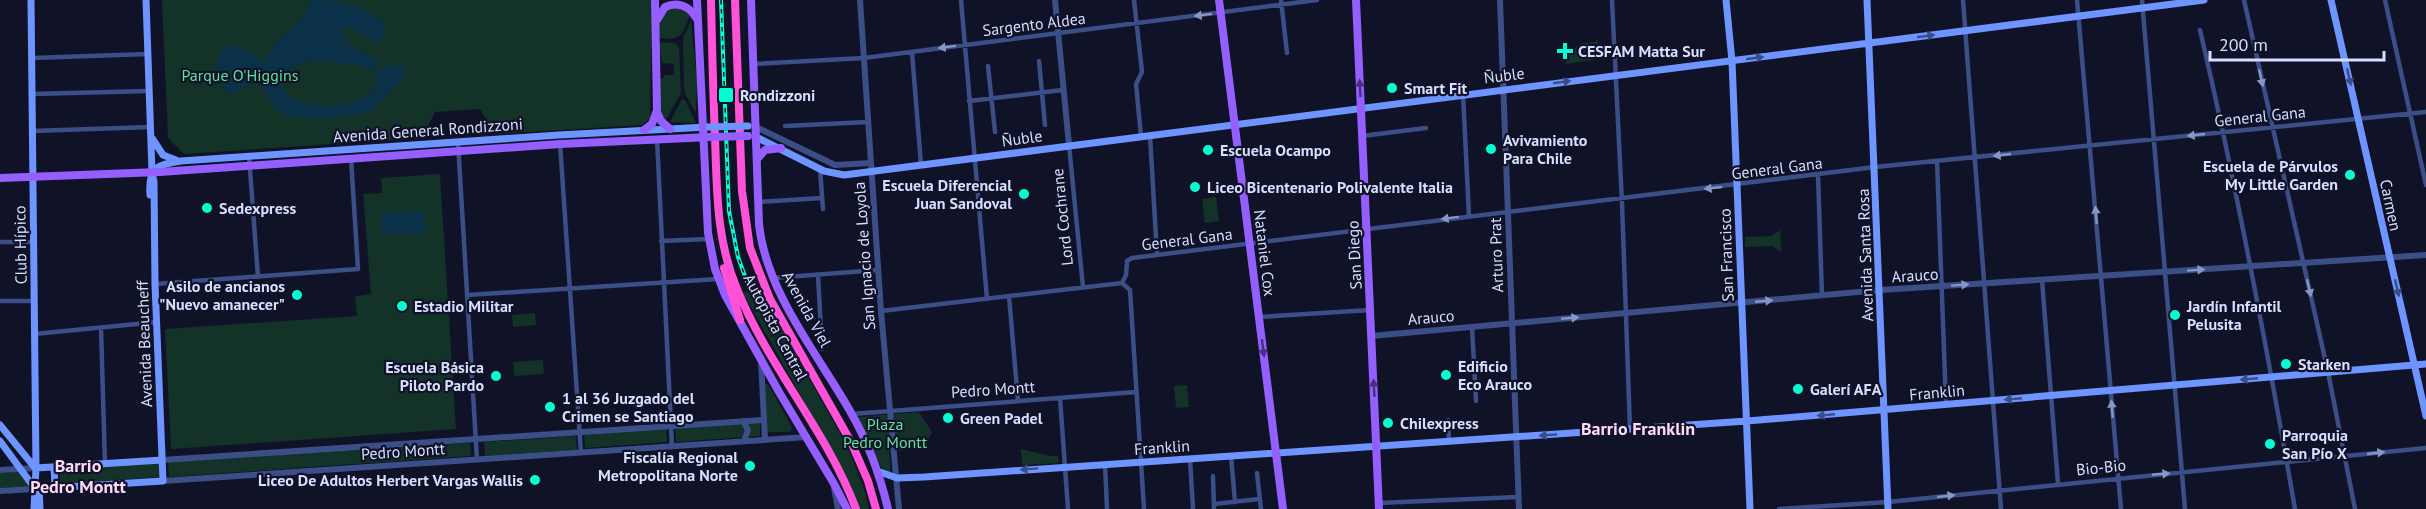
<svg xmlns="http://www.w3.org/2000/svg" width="2426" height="509" font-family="'PT Sans',sans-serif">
	<rect width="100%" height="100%" fill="#101328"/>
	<path fill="#133228" d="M162,0H652L650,118L642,125L495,134L480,109L435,112L422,138L184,154L168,138Z
		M681,7L690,15C682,34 683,41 660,38C656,28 661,18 666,9Z
		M691,20L697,81L696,113L685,94L684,87L683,38Z
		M1598,39V52L1593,60L1565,64L1575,47H1579L1581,43L1595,42Z
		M662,42L675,43L679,48L681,93L666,120L660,116V78H664V75H674V64L662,63L659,45Z
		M682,99L685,100L696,123L670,122Z
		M440,174L456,429L171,449L165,329L357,316L355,296L371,294L363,194L382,193L381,178Z
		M1216,197L1219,221L1205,223L1202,199Z
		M1780,230L1781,252L1772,246L1745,247V237L1772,236Z
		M758,286L849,450L865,492L869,509H860L847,478L743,293Z
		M535,313L536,325L513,327L512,315Z
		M543,360L544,374L514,376L513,362Z
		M765,384H768L792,427L790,432H767Z
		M1187,385L1189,407L1176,408L1174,386Z
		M919,412L932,432L924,449L889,451L891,474C872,466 865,435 857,417Z
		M760,421V436L676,442L675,427Z
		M666,428L667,442L585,448L584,434Z
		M576,436L577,450L485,456L484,442Z
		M470,443L471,455L469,456L169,477L168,462Z
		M1021,449L1050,456H1058L1059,463L1022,465Z
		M159,463V477L60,484L59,469Z
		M19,472L26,480L28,487L0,488V473Z"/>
	<path fill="#0a3147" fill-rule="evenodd" d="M313,0C338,0 366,7 385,23V34L377,42C364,40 357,27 345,26L342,30L346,42L376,60L377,65L374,68L376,71H380L384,66C391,65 400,63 404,69V79C391,86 386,100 375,108C363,116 297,122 284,114C271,106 266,89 254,80H250C247,83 244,88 241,91C218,106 203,40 237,46C246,48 254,54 260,61H264L278,40L303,17L309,3ZM315,60L358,65L372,69L377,81L375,88C355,110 314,109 289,97L283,86L285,73L297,65Z
		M424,211L425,233L382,235L381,213Z"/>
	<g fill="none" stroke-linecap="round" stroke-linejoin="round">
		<path stroke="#3b4e87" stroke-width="4.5" d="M961,0L987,299
			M1134,0L1142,72L1136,84L1141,136
			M1281,0L1287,53
			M1612,0L1622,203L1630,429
			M1963,0L2001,509
			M2077,0L2121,509
			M2142,0L2185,509
			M2244,0L2328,372L2355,509
			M2385,0L2426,185
			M2200,30C2237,188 2267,348 2295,509
			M912,52L921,165
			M32,58L148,54
			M1039,61L1045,125
			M754,64L864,58L1317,0
			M988,66L995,132
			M32,94L149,91
			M1463,94L1469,216
			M969,101L1063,90
			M785,126L868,122
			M32,131L151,127
			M1150,135L1157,255
			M1362,136L1426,128
			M657,139L672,446
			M458,142L477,460
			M560,143L581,453
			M1069,145L1083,287
			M249,156L258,277
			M1937,161L1946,405
			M820,169L823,209
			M1818,175L1822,296
			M759,202L822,198
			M661,241L709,239
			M0,242H33
			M818,275L822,349
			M773,278L878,270
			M2042,280L2058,484
			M1122,283L1126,275L1127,261L1132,258L1875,167L2426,112
			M1122,283L1130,290L1144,509
			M155,284L358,269L351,158
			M467,295L718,279
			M1009,296L1018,401
			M0,301H34
			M881,311L1122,283
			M1259,317L1370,310
			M1472,327L1476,401
			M101,328L105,464
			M34,334L157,322
			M1060,398L1068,509
			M852,414L1136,392
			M1448,420L1449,441
			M1231,456L1235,502
			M1190,459L1193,509
			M1105,464L1107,509
			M1257,473L1261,509
			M1213,476L1214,509
			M1378,503L1518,497
			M1214,504L1259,499
			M1779,509L1888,502L2426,448"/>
		<path stroke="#3b4e87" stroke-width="6" d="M860,0L881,311L899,509
			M1055,0L1069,145
			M1500,0L1519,509
			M756,127L835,165L871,163
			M1371,336L1880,290L2426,255
			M761,360L765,440
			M743,421L748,430L744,441
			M162,460L763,420
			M0,470L36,468
			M163,481L807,437
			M834,488L838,509
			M0,491L34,489"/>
		<path stroke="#6e94ff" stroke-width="7" d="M31,0L36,468L34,509
			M1726,0L1732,61L1750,509
			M1867,0L1888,509
			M2331,0L2426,416
			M756,137L824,171L844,175L2204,0
			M152,138L163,155L176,160
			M150,195C148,167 156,165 181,161L559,135L707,127
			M0,425L36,469
			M0,441L33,486
			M54,467L55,487
			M36,468L162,460
			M877,471L897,478L924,477L1747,421L2426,364
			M39,486L40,509
			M34,489L163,481L155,284L154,182L152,172L146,0"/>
		<path stroke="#955eff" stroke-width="8" d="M697,0L708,233L715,269L725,295L779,392L833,482L847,509
			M751,0L759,224C766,292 817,353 850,411C868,442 880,475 888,509
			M1219,0L1283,509
			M1356,0L1379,509
			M657,20L665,7C679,1 690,7 697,19
			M657,112L661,121L670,129
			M644,130L652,124L657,110L655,0
			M757,159L765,150L781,148
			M0,178L160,172L560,144L710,137"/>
		<path stroke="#ff52d6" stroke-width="8" d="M711,0C712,46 713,91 715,137C717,189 716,240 737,289C768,366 827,431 856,509
			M735,0L742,191L750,248L770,299L851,442L868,481L876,509
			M724,268L740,320"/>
		<defs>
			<path id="rail" d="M721,0L729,211L738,257L750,290"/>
		</defs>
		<use href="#rail" stroke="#03ffd1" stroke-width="4"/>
		<use href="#rail" stroke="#101328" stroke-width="1.5" stroke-dasharray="4.5" stroke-linecap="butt"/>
		<path stroke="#6e94ff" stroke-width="7" d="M709,127L748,126"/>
		<path stroke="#955eff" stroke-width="8" d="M710,137L748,136"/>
	</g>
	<defs><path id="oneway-solid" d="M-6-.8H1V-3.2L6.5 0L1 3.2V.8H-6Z" transform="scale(1.5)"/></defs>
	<g fill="#8996c3">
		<use href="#oneway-solid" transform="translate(1203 15) rotate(173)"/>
		<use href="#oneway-solid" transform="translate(947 47) rotate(173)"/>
		<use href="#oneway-solid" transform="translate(2261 78) rotate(77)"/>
		<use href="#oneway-solid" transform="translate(2196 135) rotate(174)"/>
		<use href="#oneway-solid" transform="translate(2002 155) rotate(174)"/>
		<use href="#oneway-solid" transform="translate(1713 188) rotate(174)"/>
		<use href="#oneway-solid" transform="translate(2096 215) rotate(-95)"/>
		<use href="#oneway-solid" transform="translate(1450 218) rotate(173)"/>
		<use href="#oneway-solid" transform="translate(2196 270) rotate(-4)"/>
		<use href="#oneway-solid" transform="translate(1960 285) rotate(-4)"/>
		<use href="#oneway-solid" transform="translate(2309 288) rotate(77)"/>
		<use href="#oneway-solid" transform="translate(1764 301) rotate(-5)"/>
		<use href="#oneway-solid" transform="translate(1570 318) rotate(-5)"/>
		<use href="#oneway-solid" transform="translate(2112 409) rotate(-95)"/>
		<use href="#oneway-solid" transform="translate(2376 453) rotate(-6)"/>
		<use href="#oneway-solid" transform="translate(2161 474) rotate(-5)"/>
		<use href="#oneway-solid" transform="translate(1946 496) rotate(-6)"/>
	</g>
	<g fill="#3a4d89">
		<use href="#oneway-solid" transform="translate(1926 36) rotate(-7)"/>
		<use href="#oneway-solid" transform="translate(1755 58) rotate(-8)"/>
		<use href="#oneway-solid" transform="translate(2349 77) rotate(77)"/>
		<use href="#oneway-solid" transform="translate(1562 82) rotate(-7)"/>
		<use href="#oneway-solid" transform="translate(2397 288) rotate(77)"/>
		<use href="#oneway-solid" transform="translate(2249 379) rotate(175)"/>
		<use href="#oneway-solid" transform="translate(2013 399) rotate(175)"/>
		<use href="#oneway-solid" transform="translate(1826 415) rotate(175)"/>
		<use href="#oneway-solid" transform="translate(1548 435) rotate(176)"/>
		<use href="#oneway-solid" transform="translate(1029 469) rotate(176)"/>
	</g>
	<g fill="#45317e">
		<use href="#oneway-solid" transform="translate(1360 88) rotate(-93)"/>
		<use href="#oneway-solid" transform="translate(1263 348) rotate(83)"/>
		<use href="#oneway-solid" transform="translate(1374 388) rotate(-93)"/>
	</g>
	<g fill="#03ffd1" stroke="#101328" stroke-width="2">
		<path d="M1562 42h6v6h6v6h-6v6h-6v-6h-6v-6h6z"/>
		<circle cx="1392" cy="88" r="6"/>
		<rect x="718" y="87" width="16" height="16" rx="3"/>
		<circle cx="1491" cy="149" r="6"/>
		<circle cx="1208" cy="150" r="6"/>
		<circle cx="2350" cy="175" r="6"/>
		<circle cx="1195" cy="187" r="6"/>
		<circle cx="1024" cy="194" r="6"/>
		<circle cx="207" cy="208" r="6"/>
		<circle cx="297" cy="295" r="6"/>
		<circle cx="402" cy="306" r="6"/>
		<circle cx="2175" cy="315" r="6"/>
		<circle cx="2286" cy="364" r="6"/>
		<circle cx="1446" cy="375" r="6"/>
		<circle cx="496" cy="376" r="6"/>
		<circle cx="1798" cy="389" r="6"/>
		<circle cx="550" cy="407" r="6"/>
		<circle cx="948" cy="418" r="6"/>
		<circle cx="1388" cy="423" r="6"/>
		<circle cx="2270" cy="444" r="6"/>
		<circle cx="750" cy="466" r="6"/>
		<circle cx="535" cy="480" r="6"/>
	</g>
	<g text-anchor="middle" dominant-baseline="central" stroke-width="4.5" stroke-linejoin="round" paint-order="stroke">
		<g font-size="16" fill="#d7deff" stroke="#101328">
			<text transform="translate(1034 24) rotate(-7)">Sargento Aldea</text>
			<text transform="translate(1504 75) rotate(-7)">Ñuble</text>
			<text transform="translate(2260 116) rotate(-6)">General Gana</text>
			<text transform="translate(428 130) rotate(-4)">Avenida General Rondizzoni</text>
			<text transform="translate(1022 138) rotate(-8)">Ñuble</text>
			<text transform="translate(1777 168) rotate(-7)">General Gana</text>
			<text transform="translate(2391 205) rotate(78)">Carmen</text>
			<text transform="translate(1062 217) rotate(-96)">Lord Cochrane</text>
			<text transform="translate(1187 239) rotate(-7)">General Gana</text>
			<text transform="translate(20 245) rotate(-91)">Club Hípico</text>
			<text transform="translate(1265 253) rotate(83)">Nataniel Cox</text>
			<text transform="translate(1354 255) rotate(-93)">San Diego</text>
			<text transform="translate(1496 255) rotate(-92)">Arturo Prat</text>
			<text transform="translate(1726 255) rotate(-92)">San Francisco</text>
			<text transform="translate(1865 255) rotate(-92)">Avenida Santa Rosa</text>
			<text transform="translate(864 256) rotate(-94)">San Ignacio de Loyola</text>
			<text transform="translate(1915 275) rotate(-4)">Arauco</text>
			<text transform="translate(807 309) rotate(61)">Avenida Viel</text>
			<text transform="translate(1431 317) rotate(-5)">Arauco</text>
			<text transform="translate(776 327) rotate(62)">Autopista Central</text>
			<text transform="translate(144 344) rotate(-92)">Avenida Beaucheff</text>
			<text transform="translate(993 389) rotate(-4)">Pedro Montt</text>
			<text transform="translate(1937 392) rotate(-5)">Franklin</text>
			<text transform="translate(1162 447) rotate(-4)">Franklin</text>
			<text transform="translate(403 451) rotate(-4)">Pedro Montt</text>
			<text transform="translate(2101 467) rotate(-6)">Bio-Bio</text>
		</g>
		<g font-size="16" font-weight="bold" fill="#d7deff" stroke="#101328" text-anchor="start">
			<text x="1578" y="51">CESFAM Matta Sur</text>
			<text x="1404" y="88">Smart Fit</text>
			<text x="740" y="95">Rondizzoni</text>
			<text x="1503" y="140">Avivamiento<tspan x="1503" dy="18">Para Chile</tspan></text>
			<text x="1220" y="150">Escuela Ocampo</text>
			<text x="2338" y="166" text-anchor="end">Escuela de Párvulos<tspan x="2338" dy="18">My Little Garden</tspan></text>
			<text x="1012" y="185" text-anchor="end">Escuela Diferencial<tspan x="1012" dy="18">Juan Sandoval</tspan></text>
			<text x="1207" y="187">Liceo Bicentenario Polivalente Italia</text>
			<text x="219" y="208">Sedexpress</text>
			<text x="285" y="286" text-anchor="end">Asilo de ancianos<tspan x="285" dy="18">"Nuevo amanecer"</tspan></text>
			<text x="414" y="306">Estadio Militar</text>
			<text x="2187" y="306">Jardín Infantil<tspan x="2187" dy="18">Pelusita</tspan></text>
			<text x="2298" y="364">Starken</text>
			<text x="1458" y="366">Edificio<tspan x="1458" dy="18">Eco Arauco</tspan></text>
			<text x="484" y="367" text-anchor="end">Escuela Básica<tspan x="484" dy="18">Piloto Pardo</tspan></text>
			<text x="1810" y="389">Galerí AFA</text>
			<text x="562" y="398">1 al 36 Juzgado del<tspan x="562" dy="18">Crimen se Santiago</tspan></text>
			<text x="960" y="418">Green Padel</text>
			<text x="1400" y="423">Chilexpress</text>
			<text x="2282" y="435">Parroquia<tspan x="2282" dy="18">San Pío X</tspan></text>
			<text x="738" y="457" text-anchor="end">Fiscalía Regional<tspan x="738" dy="18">Metropolitana Norte</tspan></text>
			<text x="523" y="480" text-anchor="end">Liceo De Adultos Herbert Vargas Wallis</text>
		</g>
		<g font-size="16" fill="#61e19d" stroke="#101328">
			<text x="240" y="75">Parque O'Higgins</text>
			<text x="885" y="424">Plaza<tspan x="885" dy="18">Pedro Montt</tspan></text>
		</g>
		<g font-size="18" font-weight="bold" fill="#ffd9fc" stroke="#101328">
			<text x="1638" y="428">Barrio Franklin</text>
			<text x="78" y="465">Barrio<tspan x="78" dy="21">Pedro Montt</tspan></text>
		</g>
	</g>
	<path d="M2210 51v9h174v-9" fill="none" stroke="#d7deff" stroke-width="3"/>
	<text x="2219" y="51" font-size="18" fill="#d7deff" stroke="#101328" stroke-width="4.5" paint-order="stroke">200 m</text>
</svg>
